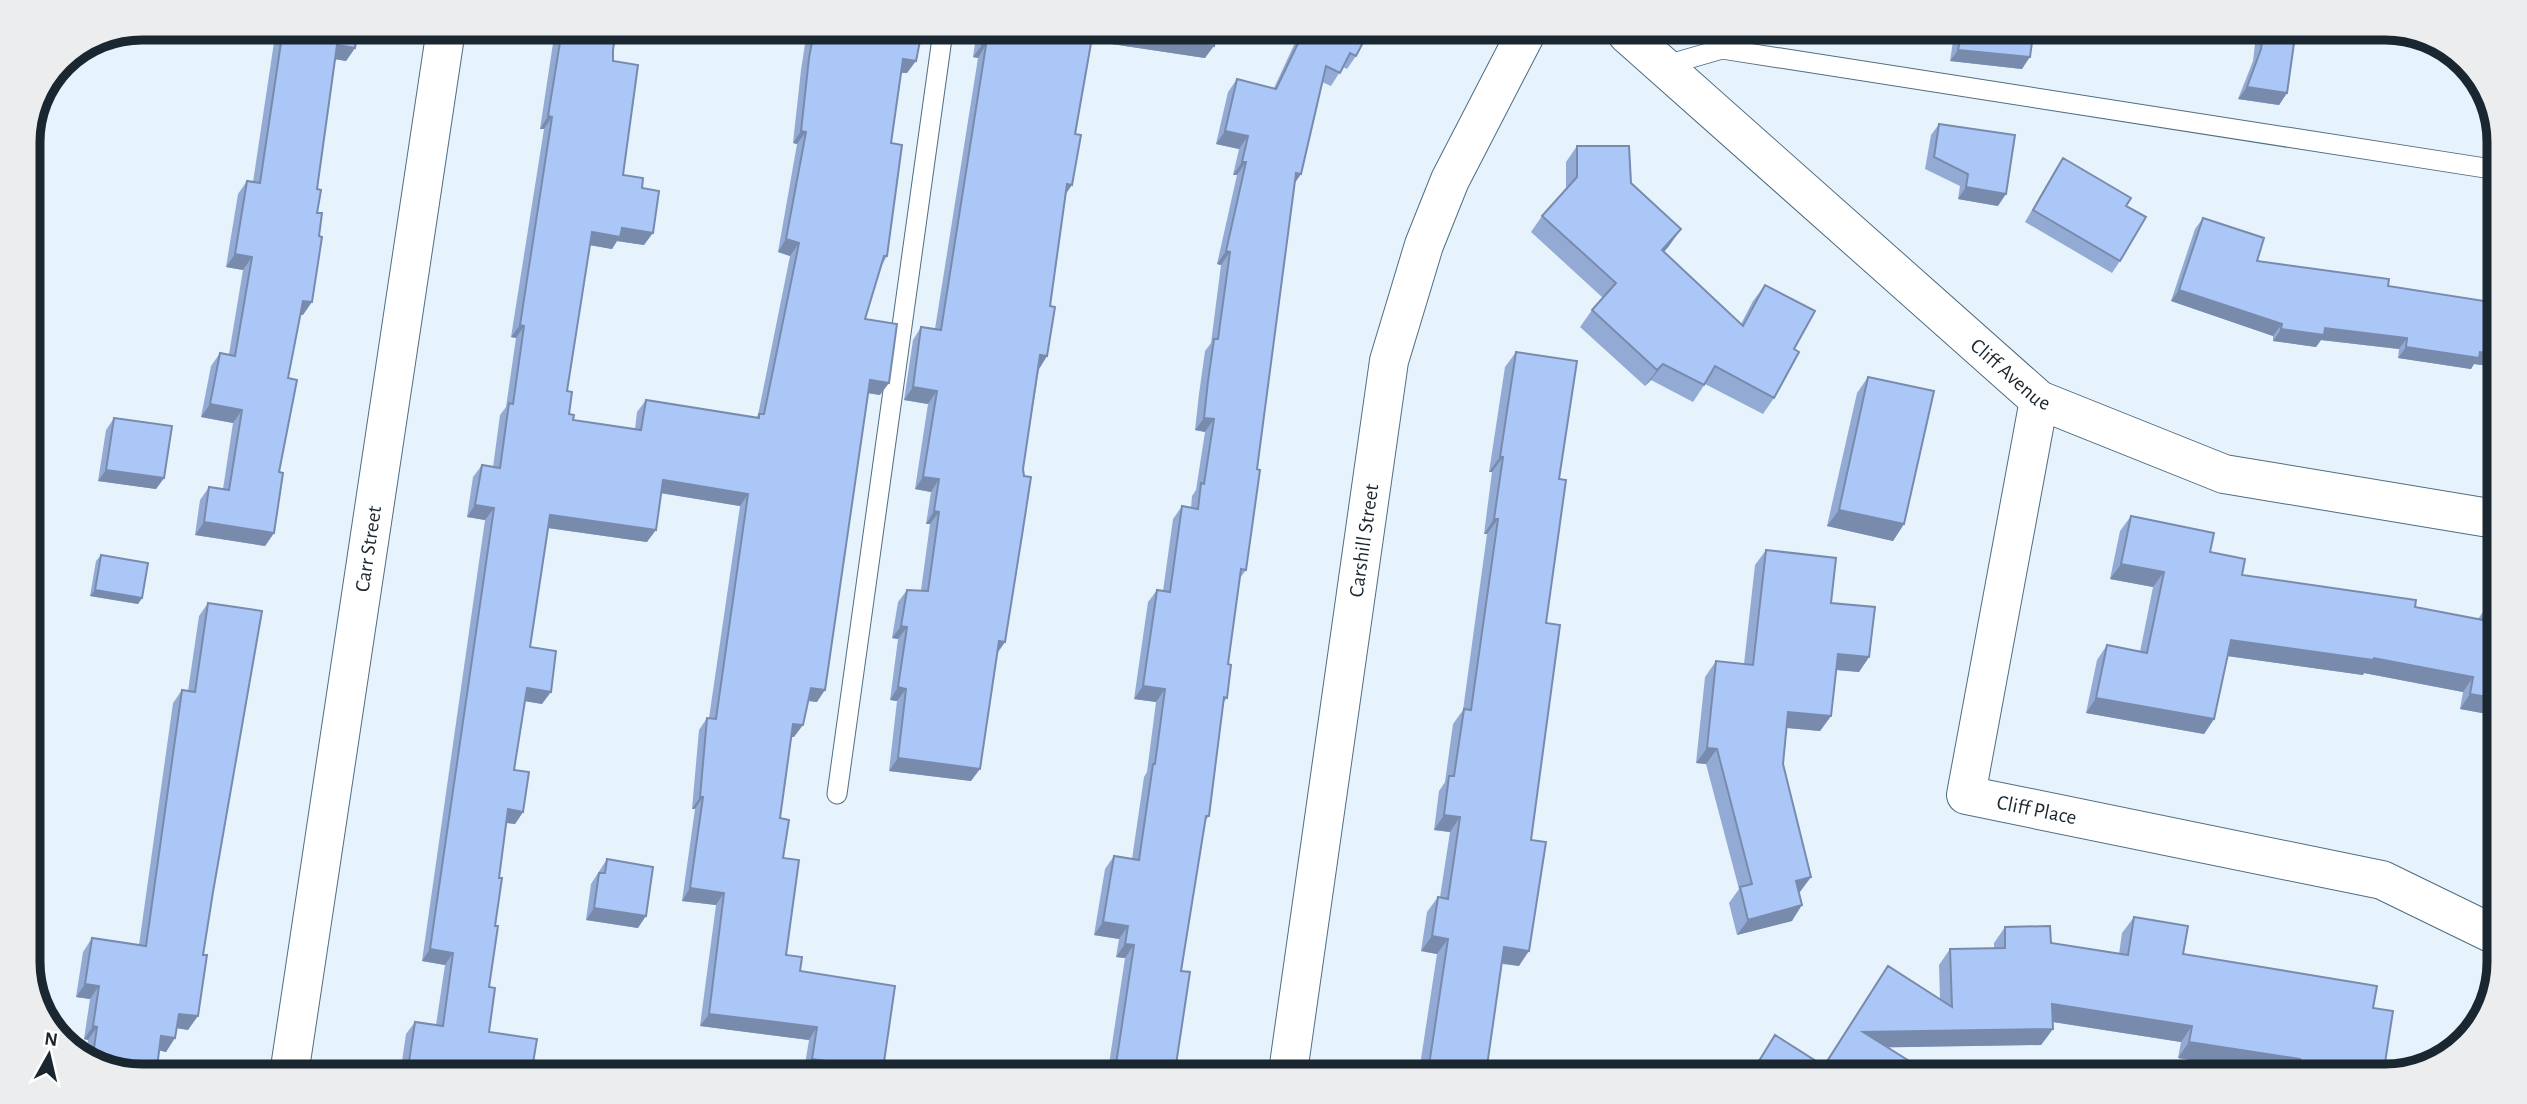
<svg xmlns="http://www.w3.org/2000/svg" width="2527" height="1104" font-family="'Alegreya Sans',sans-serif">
	<rect width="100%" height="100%" fill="#e6f3fd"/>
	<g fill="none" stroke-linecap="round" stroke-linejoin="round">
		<defs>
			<path id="service" d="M1663,66L1722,49L2498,170
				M837,794L943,31"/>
			<g id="minor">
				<path id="s1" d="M1627,34L2039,400L2224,474L2495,519"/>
				<path id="s2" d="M2039,400L1966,795L2382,880L2491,933"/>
				<path id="s3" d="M290,1068L446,29"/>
				<path id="s4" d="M1288,1072L1389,361L1424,245L1450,180L1526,33"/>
			</g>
		</defs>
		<use href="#service" stroke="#4f6d82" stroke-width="21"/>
		<use href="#minor" stroke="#4f6d82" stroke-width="40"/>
		<use href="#service" stroke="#fff" stroke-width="19"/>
		<use href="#minor" stroke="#fff" stroke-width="38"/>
	</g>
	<path fill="#93abd4" d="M276,29H358L355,48L346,61L335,59L317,189L303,315H300L288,378L274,533L265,546L195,535L200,500L209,487L223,489L233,423L201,417L211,366L220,353L229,354L243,270L226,267L238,194L247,181L253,182Z
		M555,30H616L613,50L623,175L642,188L644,245L617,241L612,249L590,245L567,391L569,414L573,420L635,429L637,412L646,400L756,418L758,415L790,256L778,252L797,144L793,143L801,70L807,31H922L907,73H901L891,143L887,256L882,265L865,319L880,395L868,393L817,702L808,701L794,737H791L780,818L783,858L786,955L883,1069L882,1070H804L809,1040L700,1026L716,905L682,901L695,809H692L699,730L707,718H709L740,506L661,493L647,542L548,528L530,647L542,704L525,701L514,770L523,812L515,824L506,823L499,878L489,987V1032L532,1069L401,1068L406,1034L415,1022L436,1025L445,965L422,961L485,520L467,517L473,477L482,465L493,467L500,415L506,407L516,338L511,337L544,129H540Z
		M977,31L1216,32L1205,58L1091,41L1066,194L1050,306L1047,356L1039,369L1023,469L1005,642L997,654L971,781L889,771L897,701L890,700L898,639L892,638L898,602L907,590H921L930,524H926L931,492L915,489L928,404L904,400L913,340L921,327L935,329L978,58L973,57Z
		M1300,32L1368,33L1356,56L1347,69L1343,67L1331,86L1322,82L1301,174L1295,182L1257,469L1246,570L1240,578L1228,664L1227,698L1223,703L1209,816L1205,821L1181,971L1175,1071H1108L1125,958L1116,957L1119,939L1094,935L1105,869L1114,856L1132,859L1144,777L1147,772L1156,702L1134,699L1148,602L1157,590L1163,591L1173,519L1182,506L1191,508L1192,496L1196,490L1205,432L1195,430L1199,394L1205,351L1211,343L1221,265L1217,264L1237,175H1233L1239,149L1216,144L1228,92L1237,79L1274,88Z
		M1954,35H2033L2022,69L1950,61Z
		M2256,36H2295L2287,93L2279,105L2238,99L2253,61Z
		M1939,124L1998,206L1958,199L1960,186L1925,169L1931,135Z
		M1577,146L1631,183L1669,246L1664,252L1741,324L1753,301L1765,285L1794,349L1774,398L1763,414L1705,384L1693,402L1651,380L1645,386L1580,327L1592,310L1603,298L1531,232L1542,216L1566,190V162Z
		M2063,158L2126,206L2120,261L2112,273L2025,222L2055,170Z
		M2203,218L2257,261L2388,286L2497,303L2496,367L2474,364L2471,369L2398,358L2399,349L2321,340L2316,347L2273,341V336L2171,301L2195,229Z
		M1516,352L1559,479L1546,623L1531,840L1519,966L1502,964L1486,1073L1419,1072L1437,954L1421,951L1427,912L1438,897H1440L1450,832L1434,830L1439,791L1445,782L1453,724L1463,710L1487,534H1484L1492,472H1489L1505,367Z
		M1868,377L1904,524L1893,541L1827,526L1857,393Z
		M114,418L164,478L156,489L98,481L106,430Z
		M2131,516L2210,552L2242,575L2478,619L2485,609L2493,715L2460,709L2463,692L2364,673L2363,675L2227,656L2214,719L2204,734L2086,713L2097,660L2107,645L2140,652L2153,587L2110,579L2120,531Z
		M1766,550L1831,603L1869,657L1859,672L1836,670L1831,716L1820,731L1786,728L1783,764L1811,877L1799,892L1792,921L1737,935L1729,903L1739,889L1706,764L1696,763L1705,677L1716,661L1744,664L1755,565Z
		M101,555L142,598L138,604L90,596L96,561Z
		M208,603L188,1030L177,1028L166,1052L159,1050L98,1067L86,1057L88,1040L84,1039L90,999L76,997L83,952L92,938L139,945L173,703L182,690L188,691L199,616Z
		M607,859L638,928L586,920L591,884Z
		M2134,917L2183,954L2373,1008L2383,1076H2289L2178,1058L2181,1042L2052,1022L2053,1029L2041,1045L1887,1047L1930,1074H1750L1775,1035L1823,1066L1888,966L1940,999L1939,965L1950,949L1994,948V943L2005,927L2051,943L2119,954L2122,933Z"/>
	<path fill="#788bad" d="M1091,32H1120L1214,46L1205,58L1085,40Z
		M337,45L355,48L346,61L328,58Z
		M982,45H986L978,58L973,57Z
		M1958,50L2030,57L2022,69L1950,61Z
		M903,59L916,61L907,73L894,72Z
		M2247,87L2287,93L2279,105L2238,99Z
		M548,116L552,117L544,129H540Z
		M801,131L806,132L797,144L793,143Z
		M1225,131L1248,136L1239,149L1216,144Z
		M1242,162H1246L1237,175H1233Z
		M1296,173L1301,174L1292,187Z
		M1067,184L1072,185L1063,198Z
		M1966,187L2006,194L1998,206L1958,199Z
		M622,228L653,233L644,245L617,241L612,249L583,244L592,232Z
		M1681,229L1669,246L1650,267L1662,250Z
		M786,239L799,243L790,256L778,252Z
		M1226,251L1230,252L1221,265L1217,264Z
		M235,254L252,257L243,270L226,267Z
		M2179,290L2282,324L2273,336L2171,301Z
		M303,301L312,302L303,315L294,314Z
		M520,325L524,326L516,338L511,337Z
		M2325,328L2407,338L2399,349L2321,340L2316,347L2273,341L2281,329Z
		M2406,347L2480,352L2497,354L2496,367L2474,364L2471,369L2398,358Z
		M1040,355L1047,356L1039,369Z
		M1663,364L1651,380L1645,386L1657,370Z
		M870,380L889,383L880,395L861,392Z
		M913,387L937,391L928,404L904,400Z
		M210,404L242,410L233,423L201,417Z
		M1204,418L1214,419L1205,432L1195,430Z
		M1500,457H1503L1492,472H1489Z
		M106,470L164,478L156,489L98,481Z
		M923,477L939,479L931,492L915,489Z
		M663,480L748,494L740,506L654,492Z
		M475,505L494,508L485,520L467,517Z
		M1839,510L1904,524L1893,541L1827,526Z
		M934,511L939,512L930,524H926Z
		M550,515L656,530L647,542L541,527Z
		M1494,519H1498L1487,534H1484Z
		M204,522L274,533L265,546L195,535Z
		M2121,564L2164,572L2153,587L2110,579Z
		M95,590L142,598L138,604L90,596Z
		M901,626L907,627L898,639L892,638Z
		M2231,640L2374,658L2473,677L2463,692L2364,673L2363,675L2220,655Z
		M999,641L1005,642L996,654Z
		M1838,654L1869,657L1859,672L1827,669Z
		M1143,686L1165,689L1156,702L1134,699Z
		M898,687L906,689L897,701L890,700Z
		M527,688L551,692L542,704L518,700Z
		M811,688L825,690L817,702L802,700Z
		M2470,694L2493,698V715L2460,709Z
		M2096,698L2214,719L2204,734L2086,713Z
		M1788,712L1831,716L1820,731L1777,727Z
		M793,724L803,725L794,737L784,736Z
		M1707,748L1717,749L1706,764L1696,763Z
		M898,758L980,769L971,781L889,771Z
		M700,797H703L695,809H692Z
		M508,809L523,812L515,824L500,822Z
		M1444,815L1460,817L1450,832L1434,830Z
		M1811,877L1800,892L1785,896L1796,881Z
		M690,888L724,893L716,905L682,901Z
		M1802,905L1792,921L1737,935L1748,920Z
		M594,908L646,916L638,928L586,920Z
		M1103,922L1128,926L1119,939L1094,935Z
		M1432,936L1448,939L1437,954L1421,951Z
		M1125,944L1134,945L1125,958L1116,957Z
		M1504,947L1529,951L1519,966L1494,962Z
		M430,949L453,953L445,965L422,961Z
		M85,984L99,986L90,999L76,997Z
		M2052,1004L2192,1026L2181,1042L2041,1020Z
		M179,1014L198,1016L188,1030L170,1027Z
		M709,1014L817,1027L809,1040L700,1026Z
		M93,1026L97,1027L88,1040L84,1039Z
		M2053,1029L2041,1045L1851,1048L1863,1032Z
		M161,1036L175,1038L166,1052L152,1049Z
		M2189,1042L2300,1059L2289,1075L2178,1058Z
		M812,1059L883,1069L882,1070H805Z"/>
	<path fill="#abc7f7" stroke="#788bad" stroke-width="2" d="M283,29H358L355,48L337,45L317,189L321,190L317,213H322L319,236L322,237L312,302L303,301L288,378L297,380L279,472L283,473L274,533L204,522L209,487L229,490L242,410L210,404L220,353L235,356L252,257L235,254L247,181L260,183Z
		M562,30H616L613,50V61L638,65L623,175L643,178L642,188L659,191L653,233L622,228L620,237L592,232L567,391L572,392L569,414L574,415L573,420L641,430L646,400L759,418V414H764L799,243L786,239L806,132L801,131L809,58L814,31H922L916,61L903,59L891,143L902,145L887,256H884L865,319L897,324L889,383L870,380L825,690L811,688L803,725L793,724L780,818L789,820L783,858L799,860L786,955L802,957L800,971L895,986L883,1069L812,1059L817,1027L709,1014L724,893L690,888L703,797H700L707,718L716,719L748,494L663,480L656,530L550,515L530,647L556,651L551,692L527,688L514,770L529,772L523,812L508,809L499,878H502L495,926H498L489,987L495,988L489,1032L537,1039L532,1069L408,1068L415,1022L443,1026L453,953L430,949L494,508L475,505L482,465L500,468L509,403L513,404L524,326L520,325L552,117L548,116Z
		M984,31L1093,32L1075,134L1081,135L1072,185L1067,184L1050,306L1055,307L1047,356L1040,355L1023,469L1024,476L1031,477L1023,529L1005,642L999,641L980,769L898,758L906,689L898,687L907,627L901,626L907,590L928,591L939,512L934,511L939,479L923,477L937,391L913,387L921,327L941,330L986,45H982Z
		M1120,32H1216L1214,46Z
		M1303,33H1368L1356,56L1350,53L1340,73L1326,66L1301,174L1296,173L1257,469L1260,470L1246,570L1241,569L1228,664L1231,665L1227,698L1224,697L1209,816H1206L1181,971L1190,972L1175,1071H1115L1134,945L1125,944L1128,926L1103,922L1114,856L1139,860L1153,764H1155L1165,689L1143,686L1157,590L1170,592L1182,506L1198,509L1201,483L1204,484L1214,419L1204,418L1208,381L1214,339H1218L1230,252L1226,251L1246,162H1242L1248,136L1225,131L1237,79L1276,89Z
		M1961,35H2033L2030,57L1958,50Z
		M2263,36H2295L2287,93L2247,87L2261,49Z
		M1939,124L2015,135L2006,194L1966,187L1968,174L1934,157Z
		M1577,146H1629L1631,183L1681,229L1662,250L1743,326L1765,285L1815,311L1794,349L1799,352L1774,398L1715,366L1704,385L1663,364L1657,370L1592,310L1616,283L1542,216L1577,177Z
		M2063,158L2131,198L2126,206L2146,217L2120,261L2033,210Z
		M2203,218L2264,238L2257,261L2389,279L2388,286L2497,303V354L2480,352L2479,358L2406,347L2407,338L2325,328L2324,335L2281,329L2282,324L2179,290Z
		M1516,352L1577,361L1559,479L1566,480L1546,623L1560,625L1531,840L1546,842L1529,951L1504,947L1486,1073L1428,1072L1448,939L1432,936L1438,897L1448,899L1460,817L1444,815L1449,776H1454L1464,709L1471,710L1498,519H1494L1503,457H1500Z
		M1868,377L1934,391L1904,524L1839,510Z
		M114,418L172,426L164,478L106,470Z
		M2131,516L2214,533L2210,552L2245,559L2242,575L2416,600L2415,607L2483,620L2485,609L2494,611L2493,698L2470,694L2473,677L2374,658L2373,660L2231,640L2214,719L2096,698L2107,645L2147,653L2164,572L2121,564Z
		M1766,550L1836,558L1831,603L1875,607L1869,657L1838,654L1831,716L1788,712L1783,764L1811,877L1796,881L1802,905L1748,920L1740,887L1752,884L1717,749L1707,748L1716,661L1753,665Z
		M101,555L148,563L142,598L95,590Z
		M208,603L262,611L213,892L203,955H207L198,1016L179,1014L175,1038L161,1036L157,1067H98L92,1062L97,1027L93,1026L99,986L85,984L92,938L146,946L182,690L195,692Z
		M607,859L653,867L646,916L594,908L599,873H605Z
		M2134,917L2188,926L2183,954L2377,986L2373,1008L2393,1011L2383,1076H2297L2300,1059L2189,1042L2192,1026L2052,1004L2053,1029L1863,1032L1930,1074H1751L1775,1035L1824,1066L1888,966L1952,1007L1950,949L2005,948V927L2050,926L2051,943L2128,955Z"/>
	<g text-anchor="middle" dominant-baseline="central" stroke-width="7" stroke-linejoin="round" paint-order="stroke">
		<g font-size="21" fill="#1a2730" stroke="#fefefe">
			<text stroke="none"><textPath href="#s1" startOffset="513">Cliff Avenue</textPath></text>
			<text stroke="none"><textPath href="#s4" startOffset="537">Carshill Street</textPath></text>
			<text stroke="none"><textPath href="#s3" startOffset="525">Carr Street</textPath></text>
			<text stroke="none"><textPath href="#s2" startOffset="474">Cliff Place</textPath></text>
		</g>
	</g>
	<path d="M0 0H2527V1104H0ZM142 40H2385A102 102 0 0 1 2487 142V962A102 102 0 0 1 2385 1064H142A102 102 0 0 1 40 962V142A102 102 0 0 1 142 40Z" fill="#ecedee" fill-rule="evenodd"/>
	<path fill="none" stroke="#1a2730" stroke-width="9" d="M142 40H2385A102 102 0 0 1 2487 142V962A102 102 0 0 1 2385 1064H142A102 102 0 0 1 40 962V142A102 102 0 0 1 142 40Z"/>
	<g transform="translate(49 1055) rotate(8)" stroke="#fefefe" stroke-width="5" paint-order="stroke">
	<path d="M0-5L12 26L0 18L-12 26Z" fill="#1a2730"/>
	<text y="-10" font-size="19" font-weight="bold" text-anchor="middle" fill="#1a2730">N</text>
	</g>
</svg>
